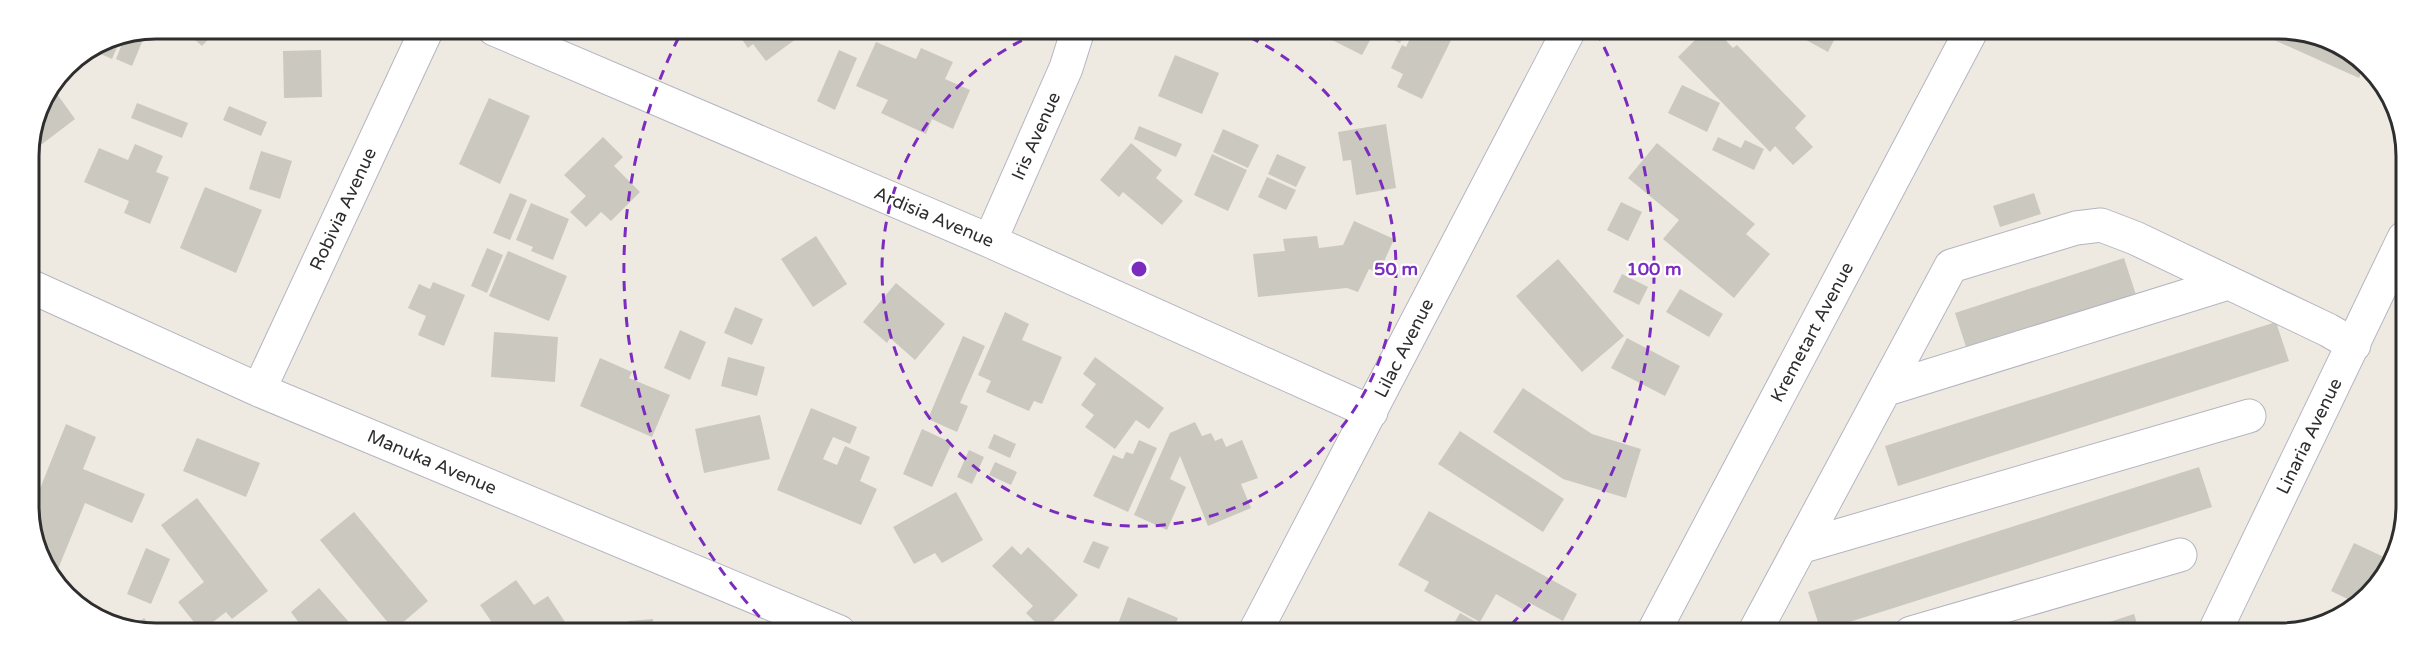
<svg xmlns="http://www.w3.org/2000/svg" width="2435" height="662" font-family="'Varela Round',sans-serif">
	<rect width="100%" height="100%" fill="#efeae1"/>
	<path fill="#cbc8bf" d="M183,29H218L202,46Z
		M735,29H801L804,33L766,61L753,44L748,48Z
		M147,30L132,66L116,59L126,34Z
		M1332,30H1369L1374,33L1362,55L1328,38Z
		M1387,30H1406L1400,43L1384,35Z
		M1414,30H1456L1422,99L1397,87L1403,74L1391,68L1402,45L1406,47Z
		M1705,30H1716L1733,48L1737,45L1806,116L1795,128L1813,147L1793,165L1775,146L1770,152L1678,57Z
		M1788,30H1839L1828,52Z
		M2254,31H2304L2365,64L2359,78Z
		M122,35L112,59L96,52L99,43L107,38Z
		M876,42L916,59L921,48L953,62L945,79L970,90L953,129L932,119L926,134L881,113L888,100L856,86Z
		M321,50L322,97L284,98L283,51Z
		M839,50L857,58L835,110L817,101Z
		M1175,55L1219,73L1202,114L1158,96Z
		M70,63L61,86L54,83L66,66Z
		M1682,85L1720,103L1707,132L1668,113Z
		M52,87L75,119L29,154L38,107Z
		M489,98L530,116L500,184L459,164Z
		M137,103L188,123L182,138L131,118Z
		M229,106L267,122L261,136L223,120Z
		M1386,124L1396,188L1356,195L1351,160L1343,161L1338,132Z
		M1139,126L1182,144L1176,157L1134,139Z
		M1223,129L1259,145L1248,168L1213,152Z
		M603,137L623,157L614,166L640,192L611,221L601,212L586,227L570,212L586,196L564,175Z
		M1718,137L1741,148L1745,140L1764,149L1754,170L1712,150Z
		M1131,143L1162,170L1156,178L1183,201L1162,225L1123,192L1119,197L1100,180Z
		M1657,143L1755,224L1746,234L1770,254L1734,298L1663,239L1679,220L1628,178Z
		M135,144L163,156L156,172L169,177L150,224L124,213L129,201L84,182L99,148L128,160Z
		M261,151L292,161L280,199L249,189Z
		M1212,154L1247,170L1228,211L1194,195Z
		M1277,154L1306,167L1296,187L1268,174Z
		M1267,177L1296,190L1286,210L1258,197Z
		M205,187L262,210L236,273L180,248Z
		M510,193L527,200L510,240L493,233Z
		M2034,193L2041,214L2000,227L1993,206Z
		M1621,202L1642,212L1628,241L1607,230Z
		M531,203L569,219L553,260L531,251L533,247L516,240Z
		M1354,221L1394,239L1379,273L1369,269L1358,292L1347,288L1258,297L1253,254L1285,251L1283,239L1317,236L1319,248L1343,245Z
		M816,236L847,284L813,307L781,259Z
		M487,248L503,255L487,293L471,286Z
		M508,251L567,276L549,321L489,296Z
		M2124,258L2137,298L1968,353L1955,313Z
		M1558,259L1624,336L1582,372L1516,296Z
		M1622,274L1648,287L1639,305L1613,292Z
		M433,282L465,295L444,346L418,335L426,316L408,308L419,284L430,289Z
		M896,283L945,324L915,360L890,338L887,343L863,322Z
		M1680,289L1723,314L1709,337L1666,312Z
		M735,307L763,319L752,345L724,333Z
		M1005,312L1029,324L1022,340L1062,357L1042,404L1034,401L1029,411L986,392L991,381L978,375Z
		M2276,322L2289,361L1898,486L1885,446Z
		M680,330L706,342L690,380L664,368Z
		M494,332L558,337L555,382L491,377Z
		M963,336L985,346L960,403L968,406L957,432L928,419Z
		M1627,338L1680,366L1665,396L1611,368Z
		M728,357L765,367L757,396L721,386Z
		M1095,357L1164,408L1149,429L1136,420L1115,449L1085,427L1094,415L1081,405L1096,384L1083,374Z
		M600,358L632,372L629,378L670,395L652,437L580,406Z
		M1523,388L1592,434L1641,449L1626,498L1563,479L1493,432Z
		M811,408L857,427L850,444L833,437L823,459L837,465L845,446L870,457L860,481L877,489L861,525L777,490Z
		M760,415L770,459L704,473L695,429Z
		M1195,422L1202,436L1211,433L1215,441L1222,438L1226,447L1242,440L1258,478L1241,484L1251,508L1208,526L1180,456L1170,479L1186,487L1167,530L1134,515L1170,433Z
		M66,424L96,437L83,469L145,494L132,523L85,503L56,574L31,531V511Z
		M922,429L952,443L932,487L903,474Z
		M1460,431L1564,499L1543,532L1438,464Z
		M994,434L1016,444L1010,458L988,448Z
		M197,438L260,463L246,497L183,471Z
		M1139,440L1157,448L1128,512L1093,496L1113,455L1123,459L1126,452L1133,454Z
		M969,450L984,457L972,484L957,477Z
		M995,462L1017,472L1011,485L989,475Z
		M2199,467L2212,507L1821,631L1808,592Z
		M956,492L983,540L942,563L935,553L914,564L893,527Z
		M197,498L268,591L232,619L226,612L201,631L178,602L204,582L161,525Z
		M1429,511L1577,594L1563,621L1528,602L1524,610L1496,594L1480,622L1424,591L1429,582L1398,565Z
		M354,512L428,601L394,630L320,540Z
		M1093,541L1109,547L1099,569L1083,562Z
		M2354,543L2388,559L2363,602L2358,604L2331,591Z
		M1012,546L1021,555L1028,547L1078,595L1044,631L1026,613L1033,606L992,566Z
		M146,548L170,559L151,604L127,594Z
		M516,580L534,605L548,596L571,631H488L484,626L491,621L480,605Z
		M319,588L355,629L352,631H289L299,623L291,612Z
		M1128,597L1178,618L1172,632H1115Z
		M1460,613L1494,632H1449Z
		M2134,614L2140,633H2076Z
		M144,618L155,631L129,630Z
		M653,619V632H629L628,621Z"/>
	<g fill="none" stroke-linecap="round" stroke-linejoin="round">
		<defs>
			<path id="minor" d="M494,29L990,241L1371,412
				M990,241L1066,68L1078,30
				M30,286L259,390L839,632
				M1887,389L2228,283
				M259,390L427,29
				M1800,547L2249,416
				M1255,632L1569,30
				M1653,633L1971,31
				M1754,633L1951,266L2076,228L2101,225L2135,238L2328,330L2354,345
				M1911,633L2180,555
				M2214,633L2404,238"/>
		</defs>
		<use href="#minor" stroke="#b4b5c1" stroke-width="35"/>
		<use href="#minor" stroke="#fff" stroke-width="33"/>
	</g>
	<g fill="none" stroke="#7b2cbf" stroke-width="3" stroke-dasharray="10 8">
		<path d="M1233 30A257 257 0 1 1 1045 30"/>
		<path d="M772 630A515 515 0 0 1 682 31M1596 31A515 515 0 0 1 1506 630"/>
	</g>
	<g text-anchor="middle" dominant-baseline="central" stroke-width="4.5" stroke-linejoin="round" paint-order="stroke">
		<g font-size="18" fill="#2e2e2e" stroke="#fff">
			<text transform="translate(1036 136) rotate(-66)">Iris Avenue</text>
			<text transform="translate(343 209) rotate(-65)">Robivia Avenue</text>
			<text transform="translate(934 217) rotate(23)">Ardisia Avenue</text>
			<text transform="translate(1812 332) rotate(-62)">Kremetart Avenue</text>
			<text transform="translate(1404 348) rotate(-63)">Lilac Avenue</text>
			<text transform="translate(2309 436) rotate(-64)">Linaria Avenue</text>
			<text transform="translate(432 462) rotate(23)">Manuka Avenue</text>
		</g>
	</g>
	<path d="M0 0H2435V662H0ZM156 39H2279A117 117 0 0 1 2396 156V506A117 117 0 0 1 2279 623H156A117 117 0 0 1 39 506V156A117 117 0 0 1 156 39Z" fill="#fff" fill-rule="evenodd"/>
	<path fill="none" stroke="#2e2e2e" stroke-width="3" d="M156 39H2279A117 117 0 0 1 2396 156V506A117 117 0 0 1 2279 623H156A117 117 0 0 1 39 506V156A117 117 0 0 1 156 39Z"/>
	<circle cx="1139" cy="269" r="9" fill="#7b2cbf" stroke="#fff" stroke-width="3"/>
	<g font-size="18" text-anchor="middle" font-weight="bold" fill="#7b2cbf" stroke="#fff" stroke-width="4.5" stroke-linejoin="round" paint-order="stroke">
		<text x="1396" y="275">50 m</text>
		<text x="1654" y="275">100 m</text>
	</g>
</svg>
